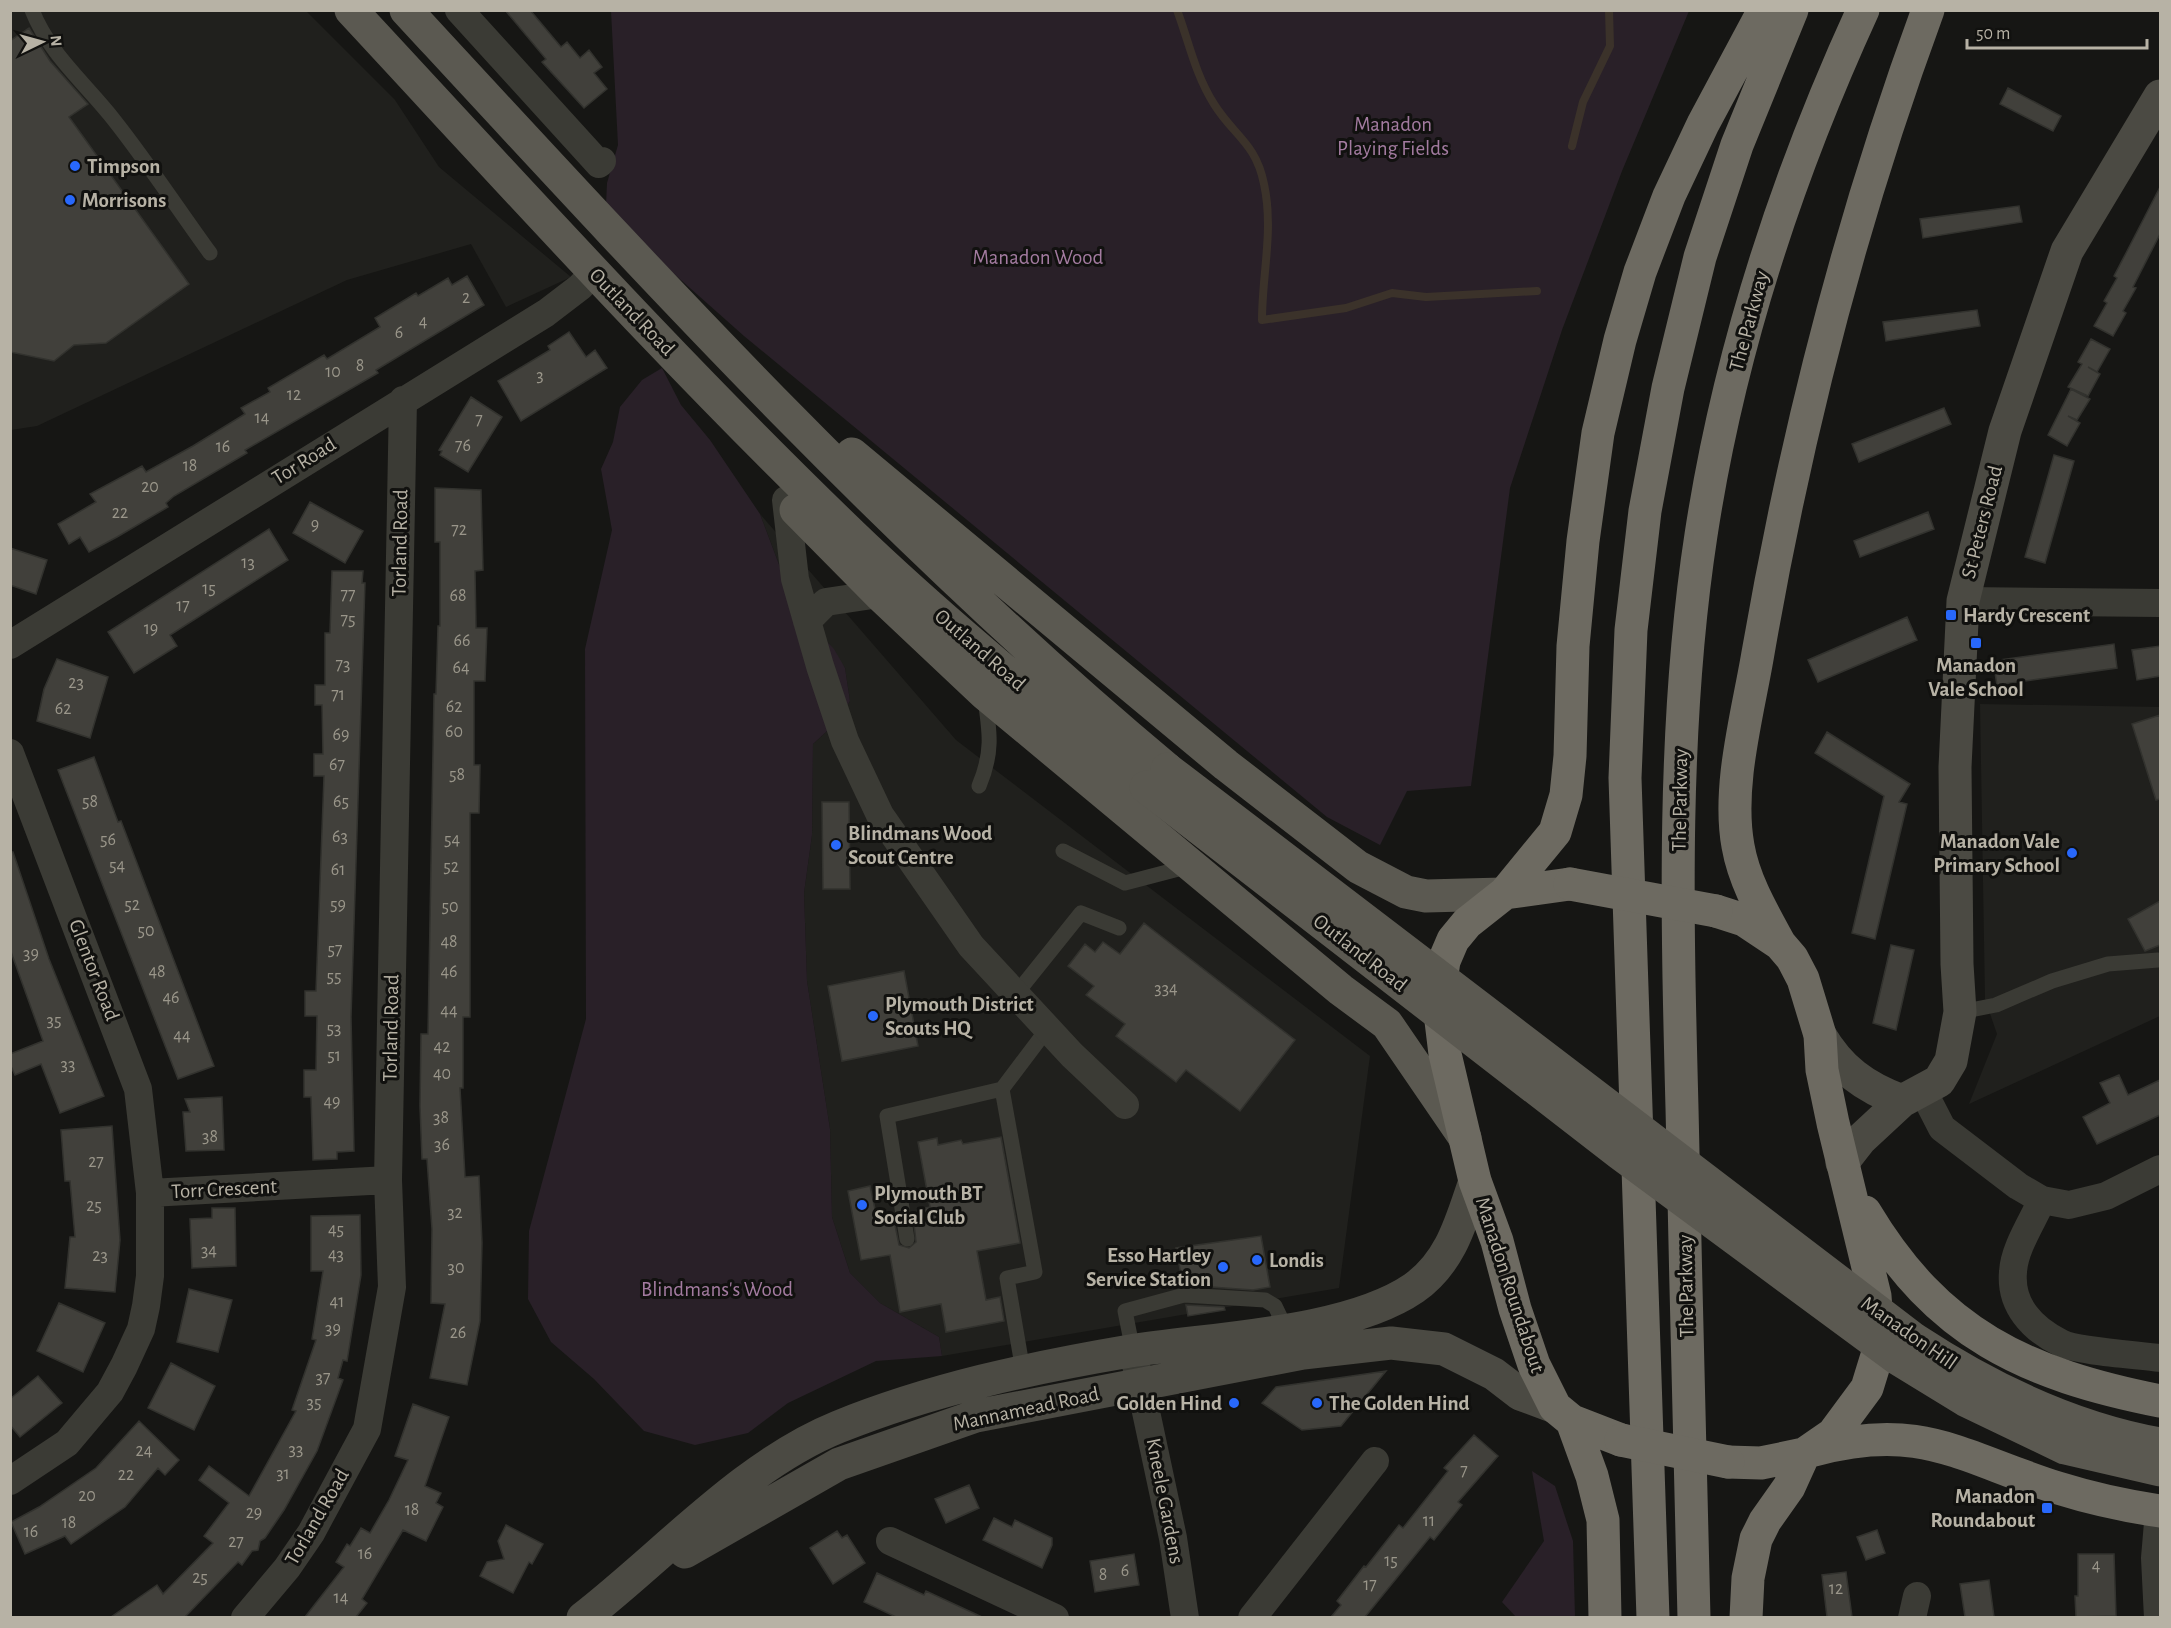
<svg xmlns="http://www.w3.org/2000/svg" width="2171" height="1628" font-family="'Alegreya Sans',sans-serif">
	<rect width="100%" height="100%" fill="#161614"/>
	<path fill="#20201d" d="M10,11H306L395,100L439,167L571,277L506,307L471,244L347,280L37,426L11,430Z
		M760,514L956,740L1370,1056L1339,1288L942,1356L939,1337L880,1303L850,1273L832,1217L830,1129L807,981L804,893L812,835L813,744L838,721L850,701L845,668L796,610Z
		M1980,704L2160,707V1016L1969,1104L1997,1034L1985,999Z"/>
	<path fill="#292028" d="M611,11H1689L1622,171L1562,330L1510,488L1471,786L1407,791L1380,845L1327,817L744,336L664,265L606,205L607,183L618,145Z
		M662,368L681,405L710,440L760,514L796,610L834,649L845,668L850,701L838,721L813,744L812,835L804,893L807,981L830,1129L832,1217L850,1273L880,1303L939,1337L942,1356L876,1361L788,1403L748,1433L695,1445L644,1431L594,1379L551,1342L528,1299L529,1231L586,1019L585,649L612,530L601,469L613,442L620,407L642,380Z
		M1532,1471L1555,1486L1573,1541L1575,1617H1516L1502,1602L1544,1541Z"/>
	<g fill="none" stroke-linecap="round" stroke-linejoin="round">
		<path stroke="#3b322a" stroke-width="8" d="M1177,10C1189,42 1195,74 1214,104C1233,135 1256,143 1264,184C1274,230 1262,274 1262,320L1346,308L1392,293L1426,297L1537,291
			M1572,146L1583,102L1610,46L1609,10"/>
	</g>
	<path fill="#41403b" stroke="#32322e" stroke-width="1.5" d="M505,10H530L561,47L567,42L580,58L589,50L602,67L594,73L607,89L584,108L542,62L546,59Z
		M29,28L50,61L88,104L69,117L189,284L106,343L74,345L54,361L10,352V41Z
		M2008,88L2061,116L2053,131L2000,104Z
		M2160,187V234L2133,287L2136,288L2123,311L2126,313L2113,336L2094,326L2107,303L2104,301L2117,278L2114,276L2126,253Z
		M2019,206L2022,222L1923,238L1920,219Z
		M467,276L484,305L376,370L378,373L245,450L247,453L174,496L166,503L168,507L117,537L89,552L80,537L69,544L58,524L96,502L90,494L142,466L146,472L193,446L245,414L241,408L270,392L268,388L324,355L327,359L380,327L375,318L416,293L418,296L448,278L452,285Z
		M1977,310L1980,326L1886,341L1883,322Z
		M569,332L586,357L595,350L607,368L521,421L498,381L550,350L548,346Z
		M2091,339L2110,349L2097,372L2088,367L2100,374L2088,396L2068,387L2082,364L2078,362Z
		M2071,389L2090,399L2077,420L2068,416L2080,423L2067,446L2048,435Z
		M471,397L502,417L468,472L440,455L442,451L439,450Z
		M1944,408L1951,424L1859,462L1852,444Z
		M2054,455L2074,461L2045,563L2025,557Z
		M435,488L481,490L483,570L475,571L476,628H487L485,681H474V765H480L479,813H470V1017H463V1088H460L465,1177L479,1176L482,1243L480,1321L467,1385L430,1378L445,1304L431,1303L432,1229L427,1159H422L420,1106L421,1034H428L434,694H436L438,626H440V542H435Z
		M310,502L363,531L345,563L293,533Z
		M1928,512L1934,529L1860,557L1854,541Z
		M269,529L288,560L170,635L177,646L134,673L108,632Z
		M10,548L47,560L36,594L10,585Z
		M332,571H363L362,583H365L351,1017L354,1151L337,1152V1159L313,1160L311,1097H304V1070H316L317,1016H305V991H316L324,776H314V754H323L322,705H315V685H325V633H330Z
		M1907,617L1917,640L1818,682L1808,660Z
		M2114,644L2117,668L1997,685L1993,661Z
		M2160,646V676L2137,680L2132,650Z
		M57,659L108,677L90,738L37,721L44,689Z
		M2160,715V799L2156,800L2132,724Z
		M1827,732L1910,784L1899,802L1907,804L1875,939L1852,933L1884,796L1815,753Z
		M94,757L118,822L121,821L214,1066L178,1079L58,770Z
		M822,802H849L850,889H823Z
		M10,852H13L49,959L104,1096L60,1113L41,1064L15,1075L10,1064V1054L43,1041L10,949Z
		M2160,901V945L2145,951L2128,919Z
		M1144,923L1295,1040L1240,1111L1186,1070L1176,1082L1116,1036L1125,1024L1086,995L1094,986L1068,966L1085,944L1095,952L1103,942L1120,954Z
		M1891,945L1914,950L1896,1030L1873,1023Z
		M904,971L918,1046L842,1061L828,986Z
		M2119,1075L2128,1095L2160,1080V1115L2097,1144L2083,1117L2110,1103L2100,1083Z
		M222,1097L224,1150L186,1151L183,1112H190L185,1099Z
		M112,1126L120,1240L115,1292L65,1288L70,1237H75L70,1181H65L61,1130Z
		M1001,1137L1020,1243L977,1251L986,1300L1000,1297L1004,1321L946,1332L941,1304L900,1312L890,1255L861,1260L848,1191L870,1186L878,1223L894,1220L899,1245L909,1248L916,1242L913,1215H917V1210L930,1207L918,1142L937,1138L938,1145L961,1140L963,1144Z
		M212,1208H235L236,1266L192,1268L190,1219L212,1218Z
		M360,1215L361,1275L347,1361L343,1360L338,1378L343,1380L317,1451L284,1510L265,1538L260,1541L258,1550L252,1551L242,1565L238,1562L185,1617H111L157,1585L163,1594L213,1543L204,1536L229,1503L199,1480L209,1466L249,1496L296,1411L292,1410L316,1340L312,1339L323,1271H311V1216Z
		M1261,1236L1270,1287L1253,1290L1183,1285L1176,1248Z
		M189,1289L232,1300L218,1352L177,1342Z
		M59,1303L105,1323L83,1372L37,1351Z
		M1186,1305L1224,1307L1225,1310L1188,1316Z
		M171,1363L215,1386L194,1430L148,1408Z
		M1386,1371L1341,1426L1302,1430L1262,1403L1276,1387Z
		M38,1376L62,1403L20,1437L10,1425V1399Z
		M413,1404L449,1417L425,1486L441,1493L436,1503L443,1507L426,1541L403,1530L362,1599L367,1603L356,1617H305L344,1567L336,1562L347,1544L350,1546L361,1528L370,1533L389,1500L408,1460L395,1456Z
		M139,1421L179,1460L165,1475L158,1468L125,1507L71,1544L65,1536L25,1554L11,1522L39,1507L96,1468Z
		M1474,1435L1498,1456L1458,1502L1462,1505L1434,1540L1430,1537L1365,1617H1331L1341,1605L1337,1601L1364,1566L1366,1567L1399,1525L1403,1528L1448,1471L1444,1468Z
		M969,1485L979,1508L946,1523L935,1499Z
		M994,1518L1012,1527L1015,1520L1052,1538V1545L1042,1568L983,1540Z
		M506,1525L543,1544L532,1564L529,1562L513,1593L480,1576L487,1562L504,1559L498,1541Z
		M1877,1530L1885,1553L1866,1560L1857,1537Z
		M837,1531L842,1538L847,1535L865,1563L833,1584L810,1548Z
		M1134,1554L1139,1585L1095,1592L1090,1561Z
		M2078,1554H2114L2116,1616L2076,1617L2075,1596H2078Z
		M1846,1572L1852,1617H1827L1822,1575Z
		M877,1573L924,1595L926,1591L982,1617H896L864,1602Z
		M1989,1580L1994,1617H1965L1960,1584Z"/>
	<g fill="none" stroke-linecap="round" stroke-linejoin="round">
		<path stroke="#3b3b35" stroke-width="15" d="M32,10C49,54 86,84 114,120C148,163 178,209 210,253
			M979,786C993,753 990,733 985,699
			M1063,851L1125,883L1190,866
			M1016,994L1081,913L1119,928
			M1960,1012L1996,1005L2052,981L2108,964L2158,960
			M907,1239L887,1116L1002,1089
			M1133,1351L1125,1311L1184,1295L1265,1300L1275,1306L1286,1329
			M1023,1371L1007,1278L1035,1272L1002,1089L1048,1028"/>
		<path stroke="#3b3b35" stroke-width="28" d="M459,10L599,164L602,161
			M786,500L795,579L820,666L845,741L880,815L971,946L1072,1055L1125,1105
			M1963,601L2160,603
			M807,621L826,602L879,594
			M10,645L546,313L580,287L594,272
			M10,753L138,1089L150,1193V1276L146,1306L141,1329L124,1366L110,1392L67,1443L10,1481
			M1923,1091L1942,1128L2018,1186L2042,1200L2069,1205L2106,1196L2160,1169
			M150,1193L388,1180
			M2042,1200C2032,1222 2014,1249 2013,1272C2010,1305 2032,1329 2061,1343C2076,1351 2139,1355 2160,1358
			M1133,1351L1173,1538L1185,1618
			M890,1541L1055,1618
			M245,1618L287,1568L311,1533L367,1429L392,1287L388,1180L403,400
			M1252,1618L1375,1461
			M1912,1618L1917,1596
			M2158,1618L2155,1558L2159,1511"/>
		<path stroke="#4b4a43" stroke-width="33" d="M1820,1035C1840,1069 1864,1087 1902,1101
			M1842,1163L1860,1140L1902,1101L1939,1081L1951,1061L1960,1012L1957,964L1955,767L1963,601L2005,431L2067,251L2160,96
			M685,1552L839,1464L976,1416L1303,1353L1391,1343L1444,1349L1494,1374L1520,1394L1555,1407
			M583,1618C663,1556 744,1465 838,1427C932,1389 1030,1368 1130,1351C1212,1338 1347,1334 1414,1288C1451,1262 1461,1222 1475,1181"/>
		<path stroke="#5b5951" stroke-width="33" d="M351,10C520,192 686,376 865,547C955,632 1050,709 1146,787
			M406,10C650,274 892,539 1167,769
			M852,454L1226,765L1358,867L1406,892L1426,896L1503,894
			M796,510L879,594L984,693L1341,990L1387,1024L1465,1138"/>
		<path stroke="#6d6a61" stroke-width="33" d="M1570,884L1505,893L1467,923L1453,940L1444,961L1440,987L1441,1021L1445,1054L1475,1181L1497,1241L1515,1309L1534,1365L1555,1407L1572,1421L1621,1440
			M1505,893L1555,832L1566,795L1570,756L1573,646L1583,541L1598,433L1620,340L1640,272L1669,196L1703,124L1764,10
			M1716,911L1744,920L1780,944L1792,958L1803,979L1820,1035L1822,1070L1833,1123L1875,1296L1879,1349L1867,1388L1833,1434L1804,1454L1761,1463L1728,1462
			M1780,944C1763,913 1744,881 1738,846C1727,786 1748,713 1758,653C1796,434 1851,219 1928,10
			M1865,1212C1938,1334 2025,1374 2160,1401
			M1572,1421L1592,1476L1603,1520L1605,1618
			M1814,1450C1922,1421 1960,1457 2058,1488C2090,1498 2126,1506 2160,1511
			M1653,1618L1625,778L1631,630L1645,511L1668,388L1700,257L1737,145L1792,10
			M1694,1618C1689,1448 1686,1278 1682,1108C1677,917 1672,724 1701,535C1729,352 1786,178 1863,10
			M1746,1618L1748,1578L1756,1539L1765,1521L1789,1487L1804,1454"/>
		<path stroke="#5b5951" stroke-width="33" d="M1167,769L1914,1339C1990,1389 2071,1428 2160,1444
			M1146,787L1619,1153L1898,1359L1965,1400L2065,1448L2160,1470"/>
		<path stroke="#6d6a61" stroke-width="33" d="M1570,884L1716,911
			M1621,1440L1728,1462"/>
	</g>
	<g fill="#2868fb" stroke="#11110f" stroke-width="2">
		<circle cx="75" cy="166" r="6"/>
		<circle cx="70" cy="200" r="6"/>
		<rect x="1945" y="609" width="12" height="12" rx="3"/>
		<rect x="1970" y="637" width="12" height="12" rx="3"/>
		<circle cx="836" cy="845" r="6"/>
		<circle cx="2072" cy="853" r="6"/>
		<circle cx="873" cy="1016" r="6"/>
		<circle cx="862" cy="1205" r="6"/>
		<circle cx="1257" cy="1260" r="6"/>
		<circle cx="1223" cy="1267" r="6"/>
		<circle cx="1234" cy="1403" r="6"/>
		<circle cx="1317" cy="1403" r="6"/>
		<rect x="2041" y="1502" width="12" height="12" rx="3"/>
	</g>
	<g text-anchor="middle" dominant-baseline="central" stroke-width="6" stroke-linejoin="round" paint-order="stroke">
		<g font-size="18" fill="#9a968a">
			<text x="466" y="298">2</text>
			<text x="423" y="322">4</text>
			<text x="399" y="333">6</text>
			<text x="360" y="366">8</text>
			<text x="333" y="372">10</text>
			<text x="540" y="376">3</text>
			<text x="294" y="395">12</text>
			<text x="262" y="418">14</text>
			<text x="479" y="420">7</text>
			<text x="463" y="446">76</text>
			<text x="223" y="447">16</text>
			<text x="190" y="466">18</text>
			<text x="150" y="487">20</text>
			<text x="120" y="513">22</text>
			<text x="315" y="525">9</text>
			<text x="459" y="530">72</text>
			<text x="248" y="563">13</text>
			<text x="209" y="589">15</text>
			<text x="348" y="595">77</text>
			<text x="458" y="596">68</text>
			<text x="183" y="606">17</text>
			<text x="348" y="620">75</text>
			<text x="151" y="629">19</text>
			<text x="462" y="641">66</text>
			<text x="343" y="665">73</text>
			<text x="461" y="668">64</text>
			<text x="76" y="683">23</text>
			<text x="338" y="695">71</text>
			<text x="454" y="707">62</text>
			<text x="63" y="709">62</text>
			<text x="454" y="732">60</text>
			<text x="341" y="735">69</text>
			<text x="337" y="765">67</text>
			<text x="457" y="775">58</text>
			<text x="90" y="802">58</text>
			<text x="341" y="802">65</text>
			<text x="340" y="837">63</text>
			<text x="108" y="840">56</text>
			<text x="452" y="840">54</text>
			<text x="117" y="866">54</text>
			<text x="451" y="867">52</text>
			<text x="338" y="870">61</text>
			<text x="132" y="905">52</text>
			<text x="338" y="905">59</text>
			<text x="450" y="907">50</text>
			<text x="146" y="931">50</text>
			<text x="449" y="942">48</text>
			<text x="335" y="950">57</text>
			<text x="31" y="954">39</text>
			<text x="157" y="972">48</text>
			<text x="449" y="972">46</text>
			<text x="334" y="977">55</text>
			<text x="1166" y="989">334</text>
			<text x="171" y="998">46</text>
			<text x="449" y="1011">44</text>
			<text x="54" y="1021">35</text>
			<text x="334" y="1029">53</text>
			<text x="182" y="1036">44</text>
			<text x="442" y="1047">42</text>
			<text x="334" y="1056">51</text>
			<text x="68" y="1065">33</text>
			<text x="442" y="1074">40</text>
			<text x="332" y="1102">49</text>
			<text x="441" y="1118">38</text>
			<text x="210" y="1137">38</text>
			<text x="442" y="1145">36</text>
			<text x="96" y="1162">27</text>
			<text x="94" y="1206">25</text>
			<text x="455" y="1213">32</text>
			<text x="336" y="1230">45</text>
			<text x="209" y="1251">34</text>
			<text x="336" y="1255">43</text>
			<text x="100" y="1256">23</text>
			<text x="456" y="1268">30</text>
			<text x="337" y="1302">41</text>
			<text x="333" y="1329">39</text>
			<text x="458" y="1333">26</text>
			<text x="323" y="1378">37</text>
			<text x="314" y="1403">35</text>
			<text x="296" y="1450">33</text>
			<text x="144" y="1451">24</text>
			<text x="1464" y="1471">7</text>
			<text x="283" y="1474">31</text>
			<text x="126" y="1475">22</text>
			<text x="87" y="1496">20</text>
			<text x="412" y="1510">18</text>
			<text x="254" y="1513">29</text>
			<text x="1429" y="1521">11</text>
			<text x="69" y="1523">18</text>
			<text x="31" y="1532">16</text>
			<text x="236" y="1542">27</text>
			<text x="365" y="1554">16</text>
			<text x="1391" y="1561">15</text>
			<text x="2096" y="1566">4</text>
			<text x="1125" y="1571">6</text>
			<text x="1103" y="1575">8</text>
			<text x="200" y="1578">25</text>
			<text x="1370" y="1585">17</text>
			<text x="1836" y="1589">12</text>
			<text x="341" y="1598">14</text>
		</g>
		<g font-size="21" fill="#a37ba0" stroke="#11110f">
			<text x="1393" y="124">Manadon<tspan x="1393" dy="24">Playing Fields</tspan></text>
			<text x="1038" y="257">Manadon Wood</text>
			<text x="717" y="1289">Blindmans's Wood</text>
		</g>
		<g font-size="21" font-weight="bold" fill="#b7b2a5" stroke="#11110f" text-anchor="start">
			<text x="87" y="166">Timpson</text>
			<text x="82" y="200">Morrisons</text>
			<text x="1963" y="615">Hardy Crescent</text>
			<text x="1976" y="665" text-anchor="middle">Manadon<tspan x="1976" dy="24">Vale School</tspan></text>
			<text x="848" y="833">Blindmans Wood<tspan x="848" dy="24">Scout Centre</tspan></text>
			<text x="2060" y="841" text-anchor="end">Manadon Vale<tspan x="2060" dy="24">Primary School</tspan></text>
			<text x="885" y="1004">Plymouth District<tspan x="885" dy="24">Scouts HQ</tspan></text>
			<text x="874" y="1193">Plymouth BT<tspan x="874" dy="24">Social Club</tspan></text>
			<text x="1211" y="1255" text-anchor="end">Esso Hartley<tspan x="1211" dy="24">Service Station</tspan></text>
			<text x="1269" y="1260">Londis</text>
			<text x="1222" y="1403" text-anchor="end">Golden Hind</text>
			<text x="1329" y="1403">The Golden Hind</text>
			<text x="2035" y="1496" text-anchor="end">Manadon<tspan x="2035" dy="24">Roundabout</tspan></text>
		</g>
		<g font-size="21" fill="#b7b2a5" stroke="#11110f">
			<text transform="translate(632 312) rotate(46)">Outland Road</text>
			<text transform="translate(1749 321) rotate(-75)">The Parkway</text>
			<text transform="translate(304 461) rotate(-32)">Tor Road</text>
			<text transform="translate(1982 522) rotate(-76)">St Peters Road</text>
			<text transform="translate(400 543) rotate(-89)">Torland Road</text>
			<text transform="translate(980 650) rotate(41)">Outland Road</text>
			<text transform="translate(1680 800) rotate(-89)">The Parkway</text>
			<text transform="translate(1360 953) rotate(38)">Outland Road</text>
			<text transform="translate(94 970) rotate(69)">Glentor Road</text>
			<text transform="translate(391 1028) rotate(-89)">Torland Road</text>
			<text transform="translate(224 1189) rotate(-3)">Torr Crescent</text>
			<text transform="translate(1510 1285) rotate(72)">Manadon Roundabout</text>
			<text transform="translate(1686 1286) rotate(-91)">The Parkway</text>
			<text transform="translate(1909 1333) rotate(35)">Manadon Hill</text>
			<text transform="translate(1026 1409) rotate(-12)">Mannamead Road</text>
			<text transform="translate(1165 1501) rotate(79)">Kneele Gardens</text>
			<text transform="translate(317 1517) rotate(-60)">Torland Road</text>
		</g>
	</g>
	<rect width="2171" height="1628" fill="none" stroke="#b7b2a5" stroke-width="24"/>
	<g transform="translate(42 42) rotate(85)" stroke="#11110f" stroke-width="4.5" paint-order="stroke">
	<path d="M0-4.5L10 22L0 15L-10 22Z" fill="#b7b2a5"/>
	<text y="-9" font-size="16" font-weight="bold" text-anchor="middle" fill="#b7b2a5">N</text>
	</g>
	<path d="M1967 39v9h180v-9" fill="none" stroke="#b7b2a5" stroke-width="3"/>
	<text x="1976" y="39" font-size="18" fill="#b7b2a5" stroke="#11110f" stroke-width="4.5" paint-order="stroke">50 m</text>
</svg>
